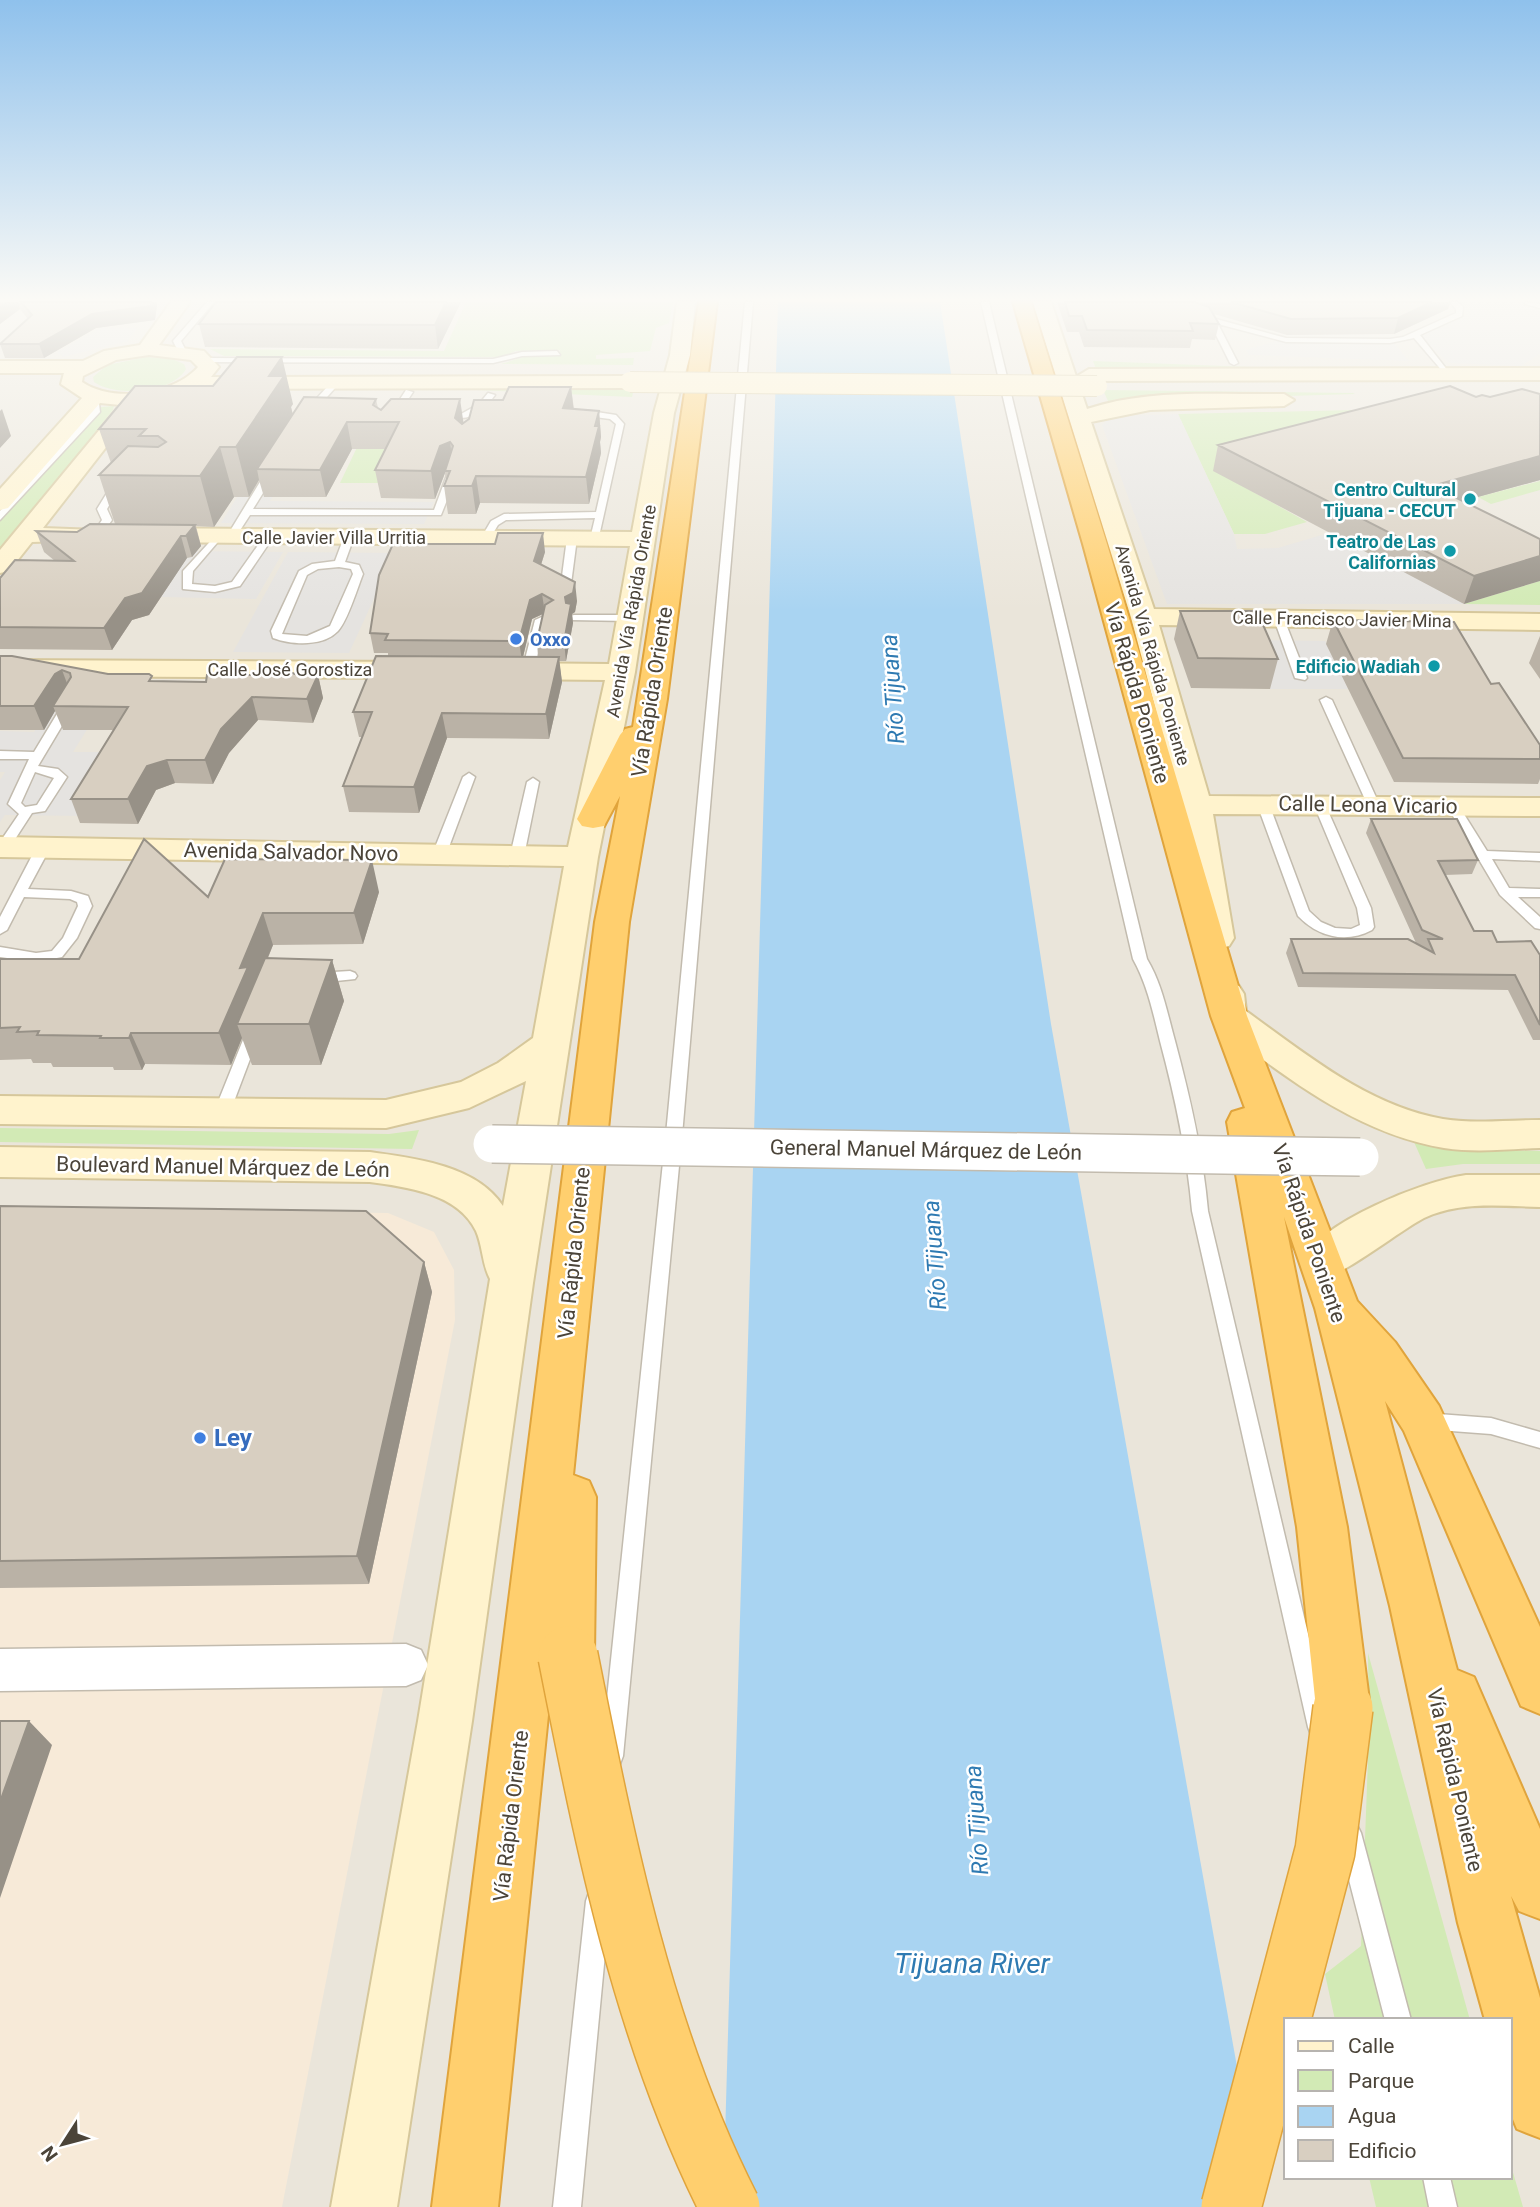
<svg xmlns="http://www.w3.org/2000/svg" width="1540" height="2207" font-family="Roboto,sans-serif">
	<rect width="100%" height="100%" fill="#f6f3ec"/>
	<path fill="#eae5da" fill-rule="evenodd" d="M0,302H1540V2207H0ZM1286,2020H1510V2177H1286Z"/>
	<path fill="#f7ead8" d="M0,1208L388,1213L434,1232L454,1270L455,1320L282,2207H0Z"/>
	<path fill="#d2eab5" d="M466,302H673L669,323L656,328L650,351L596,355V359L634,358L633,365L501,364L523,357L559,355L560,350L516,351L502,357L224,356L210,349L444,351Z
		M147,357L172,359L184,364L186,369C172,394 115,397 94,382L93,377L107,365Z
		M1093,361L1335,370L1096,369Z
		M386,386L634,388L632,397Z
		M1103,390L1353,393L1355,394L1108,401Z
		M114,406L113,410L0,552V516L101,407Z
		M1440,408L1214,470L1307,522L1265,534H1234L1178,414Z
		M401,436L387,483H340L362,437Z
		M1540,481V490L1491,504L1478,497Z
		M1540,581V605L1464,604Z
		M0,1128L389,1134L419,1130L412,1149L0,1142Z
		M1414,1142L1457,1149L1540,1151V1164H1463L1426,1169Z
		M1368,1653L1470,2020H1335L1325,1974L1361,1946L1369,1732Z
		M1510,2162L1523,2207H1376L1369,2177H1510Z"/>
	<path fill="#e5e3e0" d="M1460,302H1514L1540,309V354L1521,366L1449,363L1420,337L1469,313Z
		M100,328H137L128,341L63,357L57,352Z
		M1289,337L1391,339L1409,361L1249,355L1246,350Z
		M1178,414L1234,534L1237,549L1278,548L1332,532L1464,604H1167L1102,425L1110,418L1119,416Z
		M261,459H294L270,501L434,502L424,524L221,523Z
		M181,551L283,552L256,599L161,597L174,578Z
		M288,552L395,553L349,653L233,652Z
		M1250,640L1325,641L1348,689H1270Z
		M65,687L113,688L73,752H123L85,816L5,815L0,822V780L5,772H0V731L34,732Z"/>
	<path fill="#a9d4f2" d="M778,302H940L1051,1024L1262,2207H723Z"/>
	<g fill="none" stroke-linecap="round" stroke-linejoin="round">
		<defs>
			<path id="lane" d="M207,302H214L181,341L186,351L179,353L173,341Z
				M745,302H753L683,1124L623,1756L620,1764L612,1767L604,1764L601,1756L667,1124Z
				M981,302H989L1147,959C1162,984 1167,1012 1175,1041C1190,1097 1203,1153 1208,1211L1330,1727L1327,1735L1319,1738L1311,1735L1308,1727L1192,1211C1187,1153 1175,1097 1160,1041C1153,1012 1147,984 1133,959Z
				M1450,302H1458L1463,307L1462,316L1420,335L1448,371L1444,373L1414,338L1390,343L1286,342L1218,324L1238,363L1234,365L1230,363L1209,321L1194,316L1198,314L1286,338L1390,339L1403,337L1456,313V309Z
				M1525,302L1540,304V308L1525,304Z
				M557,351L560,355L522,356L493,363L205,362L201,360L205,358L493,359L522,352Z
				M328,386L335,388L312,414H306V410Z
				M406,390L413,392L396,418H390L389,416Z
				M488,393L495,395C487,406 475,418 461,418V414L479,404Z
				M91,394L98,396L100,412L0,520V511L93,410Z
				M590,411L616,415L624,424L598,541L590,539L595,518L506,520L498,525L489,540H483L481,538L491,521L504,514L596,512L616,424L610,419L587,416L586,414Z
				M271,469L276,472L253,509L434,510L447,475L452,472L457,475L441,515H250L235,538H229L227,536L266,472Z
				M110,488L120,487L125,490L116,493L107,509L112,520L100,537H94L92,535L102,520L97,509Z
				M218,533L223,536L193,571L192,584L215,586L232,582L266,534L274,536L240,586L215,592L183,589V571Z
				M349,534L354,537L345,562L359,565L363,574C357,589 348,620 338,631C323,647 292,645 273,638L271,631L299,571L312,564L335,561L344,537ZM339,567L351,569L353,574L330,626L307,636L282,634L307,575L318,569Z
				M572,535L577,538L571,584L566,587L561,584L567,538Z
				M574,615H630L635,618L630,621L570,620V616Z
				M544,616L553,618L545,622L534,671L524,673L522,671L535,620Z
				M1279,616L1284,619L1307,678L1305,680L1295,678L1274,619Z
				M1326,697L1332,700L1380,806L1378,809L1374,810L1368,806L1320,700Z
				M69,701L75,704L38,766L58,769L67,777L45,811L32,813L8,850H0V842L19,814L8,804L29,759H0V751L34,752L63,704ZM35,772L54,778L37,805L25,807L21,803Z
				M469,773L475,777L446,855L444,858H434L432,855L463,777Z
				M533,778L539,782L524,856L517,860L510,856L527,782Z
				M1263,800L1269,804L1309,911L1321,922L1335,928L1351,929L1360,925L1357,908L1314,805L1320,801L1324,802L1371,908L1374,927L1372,930C1346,944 1318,937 1298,916L1257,804Z
				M1453,802L1457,803L1487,851L1540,853V861L1492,859L1509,888L1540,889V897H1518L1540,917V929L1535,928L1500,895L1478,858L1473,855L1475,853L1447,806Z
				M43,844L50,848L28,889L71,891L88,896L92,906L77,938L62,957L36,962L0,957V947L36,953L52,951L63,938L78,906L77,902L70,899L24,897L7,930L0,934V917L36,848Z
				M350,971L355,973L357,976L355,979L317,983L310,978L317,973Z
				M254,1025L261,1030L230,1112L228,1116H216L214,1112L247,1030Z
				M1425,1413L1491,1418L1540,1432V1448L1491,1434L1425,1429L1418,1427L1415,1421L1418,1415Z
				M1349,1821L1357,1825L1361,1833L1411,2020H1385L1337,1833L1341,1825Z
				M598,1889L607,1892L610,1901L581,2207H553L586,1901L589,1892Z
				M1423,2177H1450L1457,2207H1429Z"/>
			<path id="street" d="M406,1644L421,1650L428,1665L421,1680L406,1686L0,1691V1649Z"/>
			<path id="secondary" d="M171,302H190L159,345L204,351L219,367L211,377L630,376L640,382L630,388L195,389L146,403L128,419L43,528L97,530L101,535L97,540L32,542L9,571L0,573V550L120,405L100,403L8,508L0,510V489L82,398L61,384L64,373H0V361H83L104,351L140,345ZM149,355L191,360L198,367C174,395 112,403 82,382L83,376L116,360Z
				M677,302H695L690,355L674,413L635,672L598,857L533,1283L472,1721L397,2207H331L418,1721L490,1279C482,1264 483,1247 476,1231C458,1193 406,1187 370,1182L0,1177V1147L370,1152C414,1158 476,1165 503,1206L526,1081L469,1108L386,1128L0,1124V1096L386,1100L461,1082L498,1063L533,1038L564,866L0,857V837L568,847L605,680L508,679L498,677L494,671L498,665L508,663L609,664L630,546L146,542L138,540L134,535L138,530L146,528L632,532L654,413L670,355Z
				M1033,302H1051L1087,409C1149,388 1220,395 1284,394L1294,400L1284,406L1150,410L1091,422L1154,609L1540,614V630L1159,625L1209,796L1540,798V816L1213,814L1234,938L1229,946L1217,949L1205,946L1200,938L1181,805L1131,617Z
				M1540,368V380L1089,381L1079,375L1089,369Z
				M0,660L423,662L433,664L437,670L433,676L423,678L0,676Z
				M1226,982L1239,986L1244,994L1246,1011C1306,1054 1368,1106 1443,1119C1475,1124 1508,1120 1540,1120V1148C1508,1149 1476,1153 1444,1148C1355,1133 1287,1077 1216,1025C1209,1012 1206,998 1213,986Z
				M1466,1175H1540V1207C1501,1206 1460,1201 1424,1218C1402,1229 1340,1278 1322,1278C1318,1278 1311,1274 1307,1273L1301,1261C1321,1222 1423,1181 1466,1175Z"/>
			<path id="highway" d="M699,302H717L667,699L629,922L573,1475L589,1481L596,1497L594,1656L587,1674L568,1682L552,1676L498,2207H432L595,922L620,796L604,826L593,828L582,826L577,819L620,735L625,729L633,727Z
				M1013,302H1031L1107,544L1247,1016L1357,1301L1395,1342L1439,1406L1540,1627V1714L1521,1706L1404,1431L1385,1401L1457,1670L1474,1677L1540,1829V1919L1519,1911L1511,1896L1540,1998V2138L1517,2129L1510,2112V2020H1485L1458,1923L1390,1606L1315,1308L1284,1217L1347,1527L1370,1708L1362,1727L1343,1735L1324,1727L1316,1708L1297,1527L1227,1122L1232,1112L1245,1108L1211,1016L1083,544Z"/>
		</defs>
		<use href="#lane" stroke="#c2bbae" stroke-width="3"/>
		<use href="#street" stroke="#c2bbae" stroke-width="3"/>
		<use href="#secondary" stroke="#d6c79b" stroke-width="4"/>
		<use href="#highway" stroke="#e0a43c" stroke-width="4"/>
		<use href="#lane" fill="#fff" fill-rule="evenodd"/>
		<use href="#street" fill="#fff" fill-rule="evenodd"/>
		<use href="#secondary" fill="#fff3cd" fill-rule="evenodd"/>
		<use href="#highway" fill="#ffcf6e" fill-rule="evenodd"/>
		<defs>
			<path id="street-bridge-far1" d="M492,1144H496"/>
			<path id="street-bridge" d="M492,1144L1360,1157"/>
			<path id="secondary-bridge" d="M630,382L1097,386"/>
			<path id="highway-bridge" d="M568,1656C605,1843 643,2036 730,2207
				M1231,2207L1325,1851L1343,1708"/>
		</defs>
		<use href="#street-bridge-far1" stroke="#c2bbae" stroke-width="32" stroke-linecap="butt"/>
		<use href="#street-bridge" stroke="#c2bbae" stroke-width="40" stroke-linecap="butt"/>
		<use href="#secondary-bridge" stroke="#d6c79b" stroke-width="22" stroke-linecap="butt"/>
		<use href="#highway-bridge" stroke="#e0a43c" stroke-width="62" stroke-linecap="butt"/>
		<use href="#street-bridge-far1" stroke="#fff" stroke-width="28"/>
		<use href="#street-bridge" stroke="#fff" stroke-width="37"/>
		<use href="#secondary-bridge" stroke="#fff3cd" stroke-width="20"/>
		<use href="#highway-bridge" stroke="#ffcf6e" stroke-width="59"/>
	</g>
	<path fill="#bab2a6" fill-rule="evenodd" d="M0,302H156L157,305L155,320L96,328L44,358H5L0,344L28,319L20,309L0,324Z
		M461,302L438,349L205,347L199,324Z
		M1057,302H1450L1448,309L1394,334L1287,335L1214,314L1219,324L1215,340L1192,339L1190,348L1084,347L1079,332H1067Z
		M571,387L574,409L599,411L601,437L600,442L601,453L589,504L480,503L476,514H448L444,486L446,480L445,473L435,499L381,498L375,470L386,449H352L326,497H264L259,480L249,497H234L214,527L196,526L201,546L192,557L187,558L149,615L132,620L112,650L0,649V578L55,561L44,552L36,531L77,532L115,524L99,475L111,463L99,429L293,404L291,407L293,415L376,399L378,408L381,410L463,423L503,400Z
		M1537,394L1540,480L1463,501L1540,539L1464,604L1213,471L1218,445L1476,397Z
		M495,544L545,552L541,565L577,601L575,612L572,614L573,623L566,661H559L562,682L549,739L447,738L419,813L349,812L343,786L362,737H359L353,712L388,656V653H374L370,633ZM543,614L537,641L538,657H523L532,619Z
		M1180,611L1278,659L1270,689L1191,688L1174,639Z
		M1333,620L1491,684L1540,745V779L1538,784L1394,782L1326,644Z
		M1540,636V679L1529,663Z
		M0,656L154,681L206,682L298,675H318L323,698L313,723L258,720L229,753L213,784L175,783L156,790L138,824L80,823L71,799L113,730H63L55,711L44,730H0Z
		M1371,819L1478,860L1472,874L1445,875L1474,931L1497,942L1540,955V1040H1533L1508,990L1298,987L1286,953L1291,939L1416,943L1366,833Z
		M379,892L363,944L273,945L268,958L332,960L344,1001L321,1065H252L242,1038L231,1065L145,1064L142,1070H114L113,1067H53L51,1063H33L31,1059L0,1060V959H79L208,897Z
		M0,1206L424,1262L432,1292L369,1584L0,1588Z"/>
	<path fill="#979187" d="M5,302H18L20,309L0,324V306Z
		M151,302H156L157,305L155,320L96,328L44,358L39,344L92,314Z
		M446,302H461L438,349L435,325Z
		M1432,302H1450L1448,309L1394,334L1398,318Z
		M282,357L293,404L291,407L295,424L257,469L259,480L249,497L236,447L269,376Z
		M571,387L574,413L563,408Z
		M460,399L464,426L455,418Z
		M2,409L11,436L0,448V411Z
		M599,411L601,437L600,442L601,453L589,504L586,477Z
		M347,422L352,449L326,497L320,470Z
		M450,442L454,469L445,471V473L435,499L431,471L440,446Z
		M220,447L234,497L214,527L200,476Z
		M1540,456V480L1423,512L1432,486Z
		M476,476L480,503L476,514L472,486Z
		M195,525L201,546L192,557L186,536Z
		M543,533L545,552L536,580L534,561Z
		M181,536L187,558L149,615L132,620L112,650L104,628L125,598Z
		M1540,556V581L1464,604L1474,576Z
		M575,582L577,601L575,612L572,614L573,623L566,661L564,642L565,597Z
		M542,594L545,613L532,619L522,661L519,641L530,600Z
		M559,657L562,682L549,739L546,714Z
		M62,670L71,694L53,706L55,711L44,730L34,706L55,674Z
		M318,675L323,698L313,723L307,699Z
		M252,697L258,720L229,753L213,784L205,760L221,729Z
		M442,713L447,738L419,813L414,787Z
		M167,760L175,783L156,790L138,824L128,799L147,766Z
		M372,860L379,892L363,944L354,913Z
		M263,913L273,945L255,988L237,1024L242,1038L231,1065L219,1033L240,968Z
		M332,960L344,1001L321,1065L309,1024Z
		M131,1033L145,1064L142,1070L129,1038Z
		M424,1262L432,1292L369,1584L357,1556Z
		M29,1721L52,1745L0,1898V1802Z"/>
	<path fill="#d8cfc1" stroke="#979187" stroke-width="2" d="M21,302H151V306L92,314L39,344H0L32,315Z
		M216,302H446L435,325L199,324Z
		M1065,302H1195L1209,307L1219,324L1190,323L1193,331L1087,330L1082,316H1069Z
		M1231,302H1432L1398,318L1291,319Z
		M237,357H282L269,376H284L236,447H220L200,476L99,475L128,446L158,447L166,442L158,436H139L146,429H99L135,386H213Z
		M1450,386L1476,397L1482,395L1490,397L1522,389L1540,394V456L1432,486L1540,539V556L1474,576L1218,445Z
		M509,387H571L563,408L599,411L595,426H599L586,477L476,476L472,486H444L450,471H445L453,446L450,442L440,446L431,471L375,470L399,422H347L320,470L257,469L304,397L376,399L373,405L381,410L391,399H460L455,418L462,424L469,419L474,400H503Z
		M90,524L195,525L186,536H181L142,593L125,598L104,628L0,627V578L15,560L74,561L36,531L77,532Z
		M498,533H543L534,561L575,582L573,593L565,597L566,603L571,604L564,642L537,641L545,605L553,600L542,594L530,600L519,641L385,640L388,634L370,633L379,575L393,544H495Z
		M1180,611H1257L1278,659L1198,658Z
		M1333,620L1454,622L1491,684L1499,683L1540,745V759L1403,758Z
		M0,656H12L108,674H149L152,676L149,681L206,682L207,675H277L281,669L298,675H318L307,699L252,697L221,729L205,760H167L147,766L128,799H71L128,707L53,706L71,677L70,673L62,670L55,674L34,706H0Z
		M376,656L559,657L546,714L442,713L414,787L343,786L372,712H353Z
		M1371,819H1457L1478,860L1438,861L1474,931H1492L1497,942L1531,941L1540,955V1025L1515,975L1303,973L1291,939H1408L1434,953L1428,939H1443L1422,930Z
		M144,839L208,897L225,859L372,860L354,913H263L240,968L248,967L219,1033H131L129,1038H100L101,1036L37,1035L39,1031L17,1032L20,1027L0,1028V959H79Z
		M265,958L332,960L309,1024H237Z
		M0,1206L366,1211L424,1262L357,1556L0,1561Z
		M0,1721H29L0,1802Z"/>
	<linearGradient id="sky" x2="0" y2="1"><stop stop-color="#8fc1ec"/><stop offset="0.49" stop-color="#fbfaf6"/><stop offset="1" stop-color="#fbfaf6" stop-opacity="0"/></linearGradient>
	<rect width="1540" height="611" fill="url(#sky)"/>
	<g fill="#0f9aa8" stroke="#fff" stroke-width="2.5">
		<circle cx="1470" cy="499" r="7"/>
		<circle cx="1450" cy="551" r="7"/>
		<circle cx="1434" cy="666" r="7"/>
	</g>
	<g fill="#3f7fe0" stroke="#fff" stroke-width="2.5">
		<circle cx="516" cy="639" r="7"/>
		<circle cx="200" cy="1438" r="7"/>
	</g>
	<g text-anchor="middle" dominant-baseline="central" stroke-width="5" stroke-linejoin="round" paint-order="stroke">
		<g font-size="18" font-weight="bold" fill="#0d838f" stroke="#fff" text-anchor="end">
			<text x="1456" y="489">Centro Cultural<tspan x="1456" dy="21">Tijuana - CECUT</tspan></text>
			<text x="1436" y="541">Teatro de Las<tspan x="1436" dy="21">Californias</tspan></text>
			<text x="1420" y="666">Edificio Wadiah</text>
		</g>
		<g font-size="18" fill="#4b4439" stroke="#fff">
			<text x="334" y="537">Calle Javier Villa Urritia</text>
			<text transform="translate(631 611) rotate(-80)">Avenida Vía Rápida Oriente</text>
			<text transform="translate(1342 619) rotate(1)">Calle Francisco Javier Mina</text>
			<text transform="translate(1153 655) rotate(74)">Avenida Vía Rápida Poniente</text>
			<text x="290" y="669">Calle José Gorostiza</text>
		</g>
		<g font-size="18" font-weight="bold" fill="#366cbe" stroke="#fff" text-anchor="start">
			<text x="530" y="639">Oxxo</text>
		</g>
		<g font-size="21" fill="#4b4439" stroke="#fff">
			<text transform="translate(652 692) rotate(-81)">Vía Rápida Oriente</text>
			<text transform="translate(1137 693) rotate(74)">Vía Rápida Poniente</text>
			<text transform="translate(1368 805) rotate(1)">Calle Leona Vicario</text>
			<text transform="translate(291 852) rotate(1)">Avenida Salvador Novo</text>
			<text transform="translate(926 1150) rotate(1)">General Manuel Márquez de León</text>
			<text transform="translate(223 1167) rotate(1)">Boulevard Manuel Márquez de León</text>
			<text transform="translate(1309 1233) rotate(71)">Vía Rápida Poniente</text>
			<text transform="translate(574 1253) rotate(-84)">Vía Rápida Oriente</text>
			<text transform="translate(1455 1780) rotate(77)">Vía Rápida Poniente</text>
			<text transform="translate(511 1816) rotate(-83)">Vía Rápida Oriente</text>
		</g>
		<g font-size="23" font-style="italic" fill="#2e7ab2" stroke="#fff">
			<text transform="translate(893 689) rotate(-94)">Río Tijuana</text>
			<text transform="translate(935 1255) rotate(-94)">Río Tijuana</text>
			<text transform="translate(977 1820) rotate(-94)">Río Tijuana</text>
		</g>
		<g font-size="24" font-weight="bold" fill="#366cbe" stroke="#fff" text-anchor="start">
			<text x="214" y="1438">Ley</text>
		</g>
		<g font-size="28" font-style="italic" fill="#2e7ab2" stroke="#fff">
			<text x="972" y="1963">Tijuana River</text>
		</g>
	</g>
	<rect x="1284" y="2018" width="228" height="161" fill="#ffffff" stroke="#b7b4b0" stroke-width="2"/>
	<rect x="1298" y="2041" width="35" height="10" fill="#fff3cd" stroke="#b7b4b0" stroke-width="2"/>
	<text x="1348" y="2053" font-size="21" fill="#4b4439">Calle</text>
	<rect x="1298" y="2070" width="35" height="21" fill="#d2eab5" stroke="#b7b4b0" stroke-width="2"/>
	<text x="1348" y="2088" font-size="21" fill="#4b4439">Parque</text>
	<rect x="1298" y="2106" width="35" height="21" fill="#a9d4f2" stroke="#b7b4b0" stroke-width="2"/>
	<text x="1348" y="2123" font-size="21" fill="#4b4439">Agua</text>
	<rect x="1298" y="2140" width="35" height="21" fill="#d8cfc1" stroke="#b7b4b0" stroke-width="2"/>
	<text x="1348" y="2158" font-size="21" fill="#4b4439">Edificio</text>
	<g transform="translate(63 2144) rotate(234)" stroke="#ffffff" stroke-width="5" paint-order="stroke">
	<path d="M0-5L12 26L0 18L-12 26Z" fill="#4b4439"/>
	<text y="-10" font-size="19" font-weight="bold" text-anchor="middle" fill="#4b4439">N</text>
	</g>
</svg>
